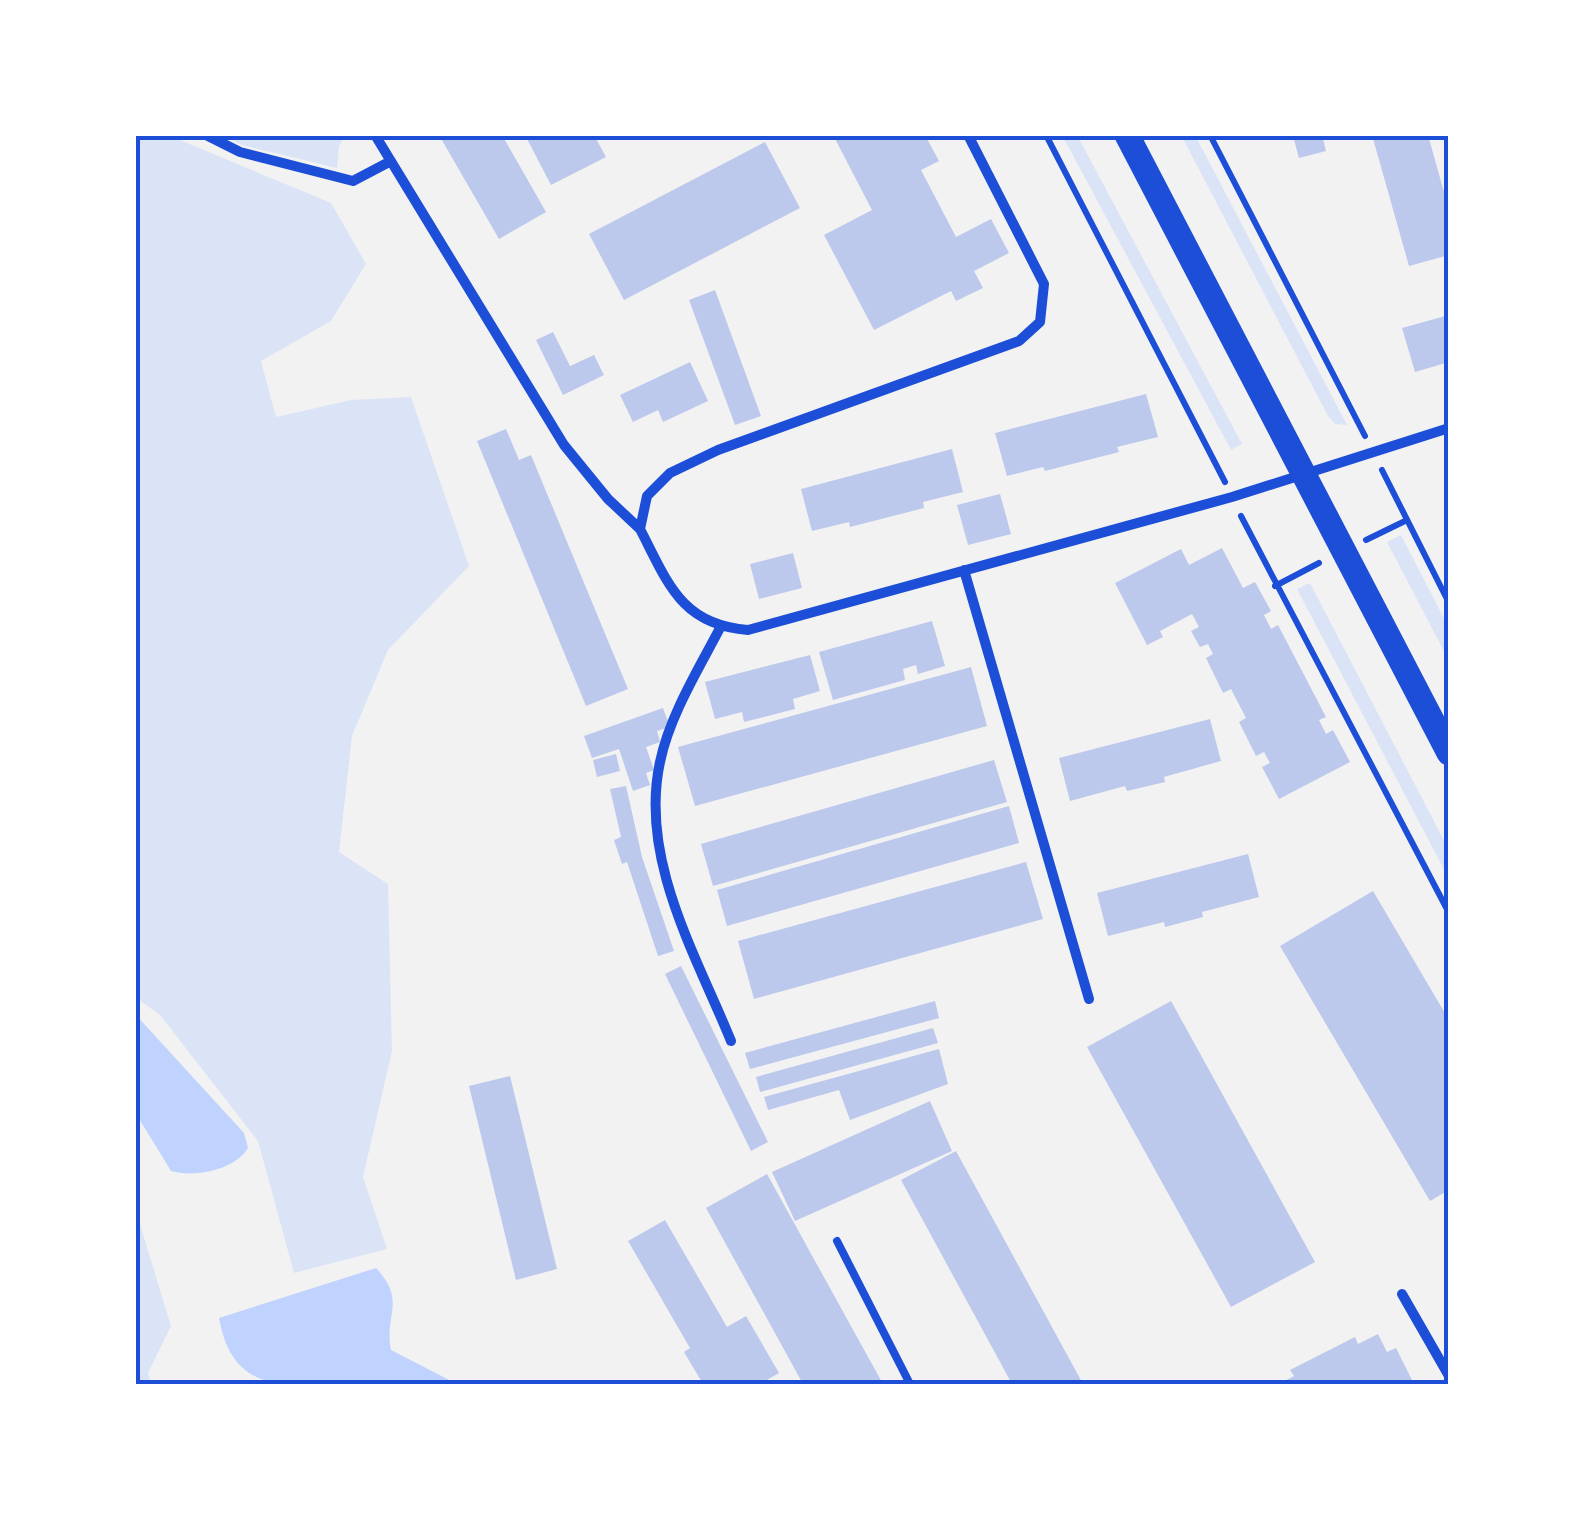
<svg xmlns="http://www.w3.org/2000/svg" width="1584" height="1519" font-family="'Alegreya Sans',sans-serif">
	<rect width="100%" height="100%" fill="#f2f2f2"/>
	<path fill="#dbe4f7" d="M135,135H168L331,203L366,264L331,321L261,361L276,417L351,400L411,397L469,566L388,650L352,736L339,852L388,884L392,1051L363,1177L387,1249L294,1273L258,1141L160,1015L135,997Z
		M222,135H345L339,146L337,168L242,145Z
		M1062,135H1077L1242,444L1231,450Z
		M1181,135H1195L1347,425L1335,424L1328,416Z
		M1401,535L1449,628V661L1387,542Z
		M1310,583L1449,850V879L1297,589Z
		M135,1208L171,1326L148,1373L151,1384H135Z"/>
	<path fill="#bfd3fe" d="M135,1014L244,1133L248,1148C235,1170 195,1178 171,1171L135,1112Z
		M376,1268C407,1301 384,1314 391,1350L457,1384H280C242,1378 226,1356 219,1318Z"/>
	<path fill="#bdc9ec" d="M439,135H502L546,212L499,239Z
		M525,135H594L606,157L551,185Z
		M833,135H925L939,161L921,170L956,237L991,219L1009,253L974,271L983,288L956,301L951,291L874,330L824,235L872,210Z
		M1322,135L1326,151L1299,158L1293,136Z
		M1372,135H1428L1449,210V255L1409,266Z
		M765,142L800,208L624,300L589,234Z
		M715,290L761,416L735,425L689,300Z
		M1449,315V362L1415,372L1402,328Z
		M553,332L570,366L594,355L604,375L563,395L536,340Z
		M690,362L708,401L663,422L658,410L633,422L620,395Z
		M1146,394L1158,437L1117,447L1119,452L1045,471L1043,467L1007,476L995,433Z
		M506,429L519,460L531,455L628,689L586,706L477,441Z
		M952,449L963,492L923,502L924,508L850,527L849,522L812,531L801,489Z
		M1000,494L1011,534L968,545L957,505Z
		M1222,548L1243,588L1255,582L1271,611L1264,615L1271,629L1278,625L1326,717L1319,720L1326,734L1333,730L1350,762L1279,799L1262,767L1270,763L1264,752L1256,756L1239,722L1246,718L1231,689L1223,693L1206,658L1213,654L1208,644L1200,647L1191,631L1199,627L1192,614L1160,631L1163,637L1147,645L1115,583L1181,549L1189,565Z
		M793,553L802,588L759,599L750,564Z
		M932,621L945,666L918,674L916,665L903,669L905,680L833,700L819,652Z
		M810,655L820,691L793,699L795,709L744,722L742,712L715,719L705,682Z
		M971,667L987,726L695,806L678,747Z
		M663,708L670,727L657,731L660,742L646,747L654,770L646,773L650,785L633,791L619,749L592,758L584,736Z
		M1210,719L1221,761L1164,777L1165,782L1127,791L1125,786L1070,801L1059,758Z
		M616,754L620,771L597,777L593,760Z
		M994,760L1007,802L713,886L701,844Z
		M626,786L642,857L674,951L658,956L627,862L622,864L614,840L621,837L610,789Z
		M1009,806L1019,843L727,926L717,890Z
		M1248,854L1259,897L1202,912L1203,917L1165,927L1164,922L1108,936L1097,893Z
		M1026,862L1043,919L754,999L738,941Z
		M1373,891L1449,1020V1190L1430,1201L1280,946Z
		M681,966L768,1142L751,1151L665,974Z
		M935,1001L939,1018L750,1069L745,1053Z
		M1171,1001L1315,1262L1231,1307L1087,1047Z
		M933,1028L938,1043L760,1092L756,1077Z
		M939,1049L948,1084L850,1120L839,1090L768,1110L764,1097Z
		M510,1076L557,1269L516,1280L469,1086Z
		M930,1101L952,1151L795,1221L772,1172Z
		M956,1151L1083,1384H1012L901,1180Z
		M767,1174L883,1384H803L706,1208Z
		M665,1220L727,1327L746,1316L779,1373L760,1384H703L684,1352L690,1348L628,1241Z
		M1378,1334L1387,1352L1396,1348L1414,1384H1279L1294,1376L1290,1370L1355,1337L1358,1344Z"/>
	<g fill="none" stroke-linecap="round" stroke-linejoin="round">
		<path stroke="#1d4ed8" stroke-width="6" d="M1046,135L1225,482
			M1210,135L1365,436
			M1382,470L1449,603
			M1241,516L1449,913
			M1366,540L1405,521
			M1275,586L1319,563"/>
		<path stroke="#1d4ed8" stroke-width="8" d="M837,1241L910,1384"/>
		<path stroke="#1d4ed8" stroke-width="10" d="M206,135L240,152L353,181L391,161
			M375,135L564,445L608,499L640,529
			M968,135L1044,284L1040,322L1019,341L718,450L670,473L647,496L640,529C668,583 681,625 748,630L1232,497L1449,428
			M964,570L1089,999
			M720,628C699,668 669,717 660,762C639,859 696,955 731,1041
			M1402,1294L1449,1376"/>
		<path stroke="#1d4ed8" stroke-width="25" d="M1127,135L1449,753"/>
	</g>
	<rect width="1584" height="1519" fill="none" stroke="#ffffff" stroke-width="275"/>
	<rect x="138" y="138" width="1308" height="1244" fill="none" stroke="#1d4ed8" stroke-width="4"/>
</svg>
